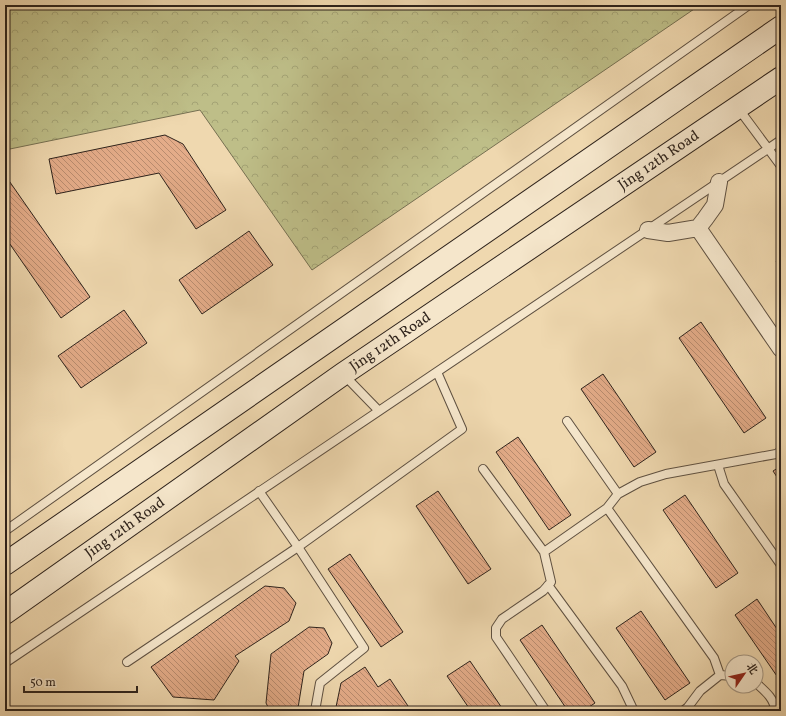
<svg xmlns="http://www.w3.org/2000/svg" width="786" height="716" font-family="Vollkorn,'Noto Serif SC',serif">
	<defs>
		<pattern id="park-crowns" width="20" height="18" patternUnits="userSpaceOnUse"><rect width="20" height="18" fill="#bebe88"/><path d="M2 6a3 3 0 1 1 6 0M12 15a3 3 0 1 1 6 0" fill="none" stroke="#a4a375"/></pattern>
		<pattern id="building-back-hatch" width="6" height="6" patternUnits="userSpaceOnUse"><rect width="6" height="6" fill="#e4ac89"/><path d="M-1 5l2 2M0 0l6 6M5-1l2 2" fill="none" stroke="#b98c6f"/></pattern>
	</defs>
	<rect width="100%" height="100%" fill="#efd8af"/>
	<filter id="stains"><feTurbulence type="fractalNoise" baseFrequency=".005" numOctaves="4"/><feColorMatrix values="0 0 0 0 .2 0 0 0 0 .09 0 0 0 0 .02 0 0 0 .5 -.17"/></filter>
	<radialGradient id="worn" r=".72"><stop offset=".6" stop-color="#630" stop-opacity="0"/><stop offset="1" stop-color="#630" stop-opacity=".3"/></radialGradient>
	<path fill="url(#park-crowns)" stroke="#767052" d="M5,5H700L312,270L200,110L5,150Z"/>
	<path fill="url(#building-back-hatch)" stroke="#2e231c" d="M165,135L183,144L226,210L196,229L159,173L56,194L49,159Z
		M5,175L90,297L61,318L5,237Z
		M249,231L273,265L202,314L179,280Z
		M781,258V268L776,261Z
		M124,310L147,343L81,388L58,356Z
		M701,322L766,418L744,433L679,338Z
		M603,374L656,452L634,467L581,389Z
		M518,437L571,515L549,530L496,452Z
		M781,466V483L773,471Z
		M438,491L491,569L468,584L416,506Z
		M685,495L738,573L716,588L663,510Z
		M350,554L403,632L381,647L328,569Z
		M265,586L284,588L296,603L289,621L235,656L239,661L214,700L173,697L151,667Z
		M757,599L781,635V682L735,615Z
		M641,611L690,683L665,700L616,628Z
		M542,625L595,703L583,711H568L520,640Z
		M309,627L324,628L332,643L328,654L304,671L298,708L293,711H270L266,703L271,654Z
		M470,661L504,711H471L447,676Z
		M365,667L378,687L390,679L408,706L401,711H359L336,707L341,683Z
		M422,707L425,711H416Z"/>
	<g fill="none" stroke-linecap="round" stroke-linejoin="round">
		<defs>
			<path id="lane" d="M738,108L781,166
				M343,374L379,411
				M567,421L618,494
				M718,465L724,484L781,565
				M483,469L544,552L551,582L543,591L502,619L496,628V637L546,711
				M259,491L298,547L364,648L320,683L315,711
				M607,508L714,658L720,675
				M5,531L749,5
				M544,552L607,508L618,494L640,482L666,474L776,454L781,451
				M548,585L622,686L632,707V711
				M127,662L298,547L462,429L437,372
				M5,663L781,140
				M756,683C765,691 775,699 775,711
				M683,711L688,707L700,691L720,675L732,676"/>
			<path id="street" d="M698,228L781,349
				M648,230L668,233L698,228L705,219L715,205L719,182"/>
			<g id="secondary">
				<path d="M5,564L781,27"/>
				<path id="s1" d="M5,613L343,374L781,78"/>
			</g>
		</defs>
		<use href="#lane" stroke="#5e5041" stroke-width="10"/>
		<use href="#street" stroke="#5e5041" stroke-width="18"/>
		<use href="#secondary" stroke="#2e231c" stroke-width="24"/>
		<use href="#lane" stroke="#f5e6cb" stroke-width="8"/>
		<use href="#street" stroke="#f5e6cb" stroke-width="16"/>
		<use href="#secondary" stroke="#f5e6cb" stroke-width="22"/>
	</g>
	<g text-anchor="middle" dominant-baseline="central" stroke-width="4" stroke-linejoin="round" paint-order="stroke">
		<g font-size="15" fill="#2e231c" stroke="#f5e6cb">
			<text stroke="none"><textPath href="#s1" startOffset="795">Jing 12th Road</textPath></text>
			<text stroke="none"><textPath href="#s1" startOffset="471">Jing 12th Road</textPath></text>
			<text stroke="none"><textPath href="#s1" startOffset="147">Jing 12th Road</textPath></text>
		</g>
	</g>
	<rect width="786" height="716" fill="none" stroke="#efd8af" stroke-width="20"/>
	<rect x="6" y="6" width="774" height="704" fill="none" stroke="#2e231c" stroke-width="2"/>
	<rect x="10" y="10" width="766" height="696" fill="none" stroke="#2e231c"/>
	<g transform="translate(744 674) rotate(56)"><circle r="19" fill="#f5e6cb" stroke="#a59885"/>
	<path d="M0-3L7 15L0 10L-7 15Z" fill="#8f2418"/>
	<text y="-6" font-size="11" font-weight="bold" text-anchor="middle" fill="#2e231c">北</text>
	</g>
	<path d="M24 686v6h113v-6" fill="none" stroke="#2e231c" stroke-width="2"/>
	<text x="30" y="686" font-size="12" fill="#2e231c" stroke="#f5e6cb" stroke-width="3" paint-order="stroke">50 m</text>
	<rect width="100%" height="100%" filter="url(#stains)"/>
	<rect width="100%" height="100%" fill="url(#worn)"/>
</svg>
